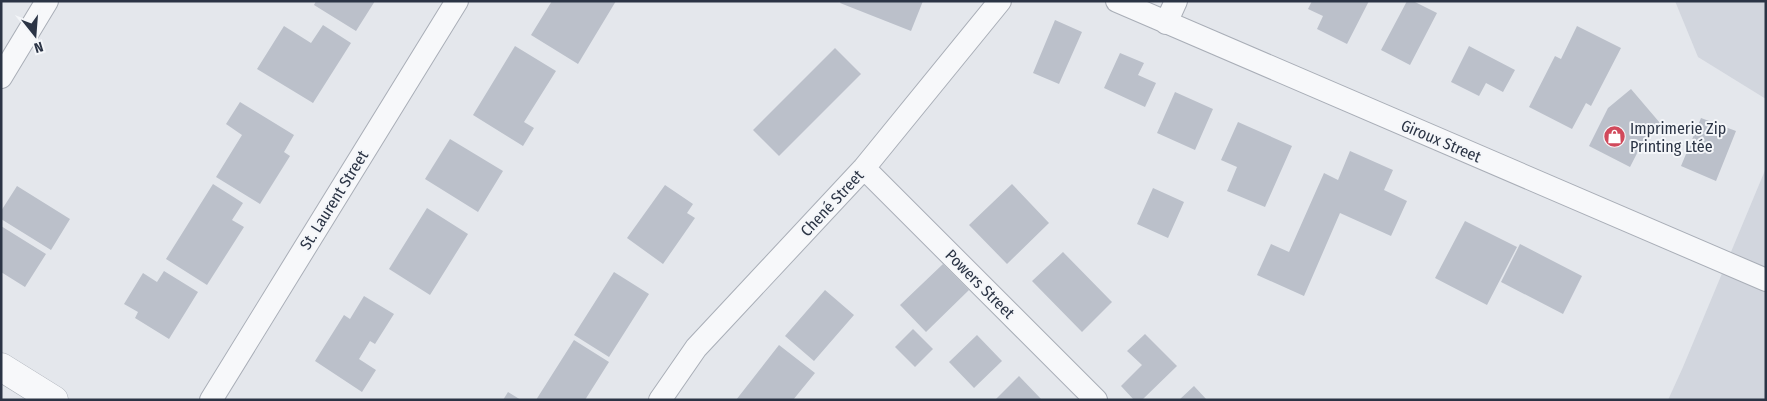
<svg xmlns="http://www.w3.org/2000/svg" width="1767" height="401" font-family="'Fira Sans Condensed',sans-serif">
	<rect width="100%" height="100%" fill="#e4e7ec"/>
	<path fill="#d2d6de" d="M1675,1H1766V99L1698,57Z
		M1766,168V400H1668L1683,367Z"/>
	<path fill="#bbc0ca" d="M316,1H375L356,31L314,5Z
		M552,1H616L578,64L531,35Z
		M841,1H923L911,31L840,3Z
		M1312,1H1369L1347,44L1317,29L1323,16L1308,9Z
		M1407,1H1413L1437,13L1410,65L1381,50Z
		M1055,20L1082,32L1059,84L1033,73Z
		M323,25L351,43L313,103L257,69L284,26L311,43Z
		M1577,26L1621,48L1591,106L1586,103L1572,129L1529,107L1555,56L1561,59Z
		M515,46L556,71L524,122L534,128L523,146L473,115Z
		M1469,46L1515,70L1503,92L1486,83L1479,96L1451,82Z
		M835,48L861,74L779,156L753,130Z
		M1120,53L1144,63L1138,75L1156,83L1145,107L1104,88Z
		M1631,89L1660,123L1648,132L1630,167L1589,146L1608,108Z
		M1175,92L1213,109L1195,150L1157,133Z
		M240,102L294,135L284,152L290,156L260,204L216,177L242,135L226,124Z
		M1701,118L1736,131L1716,181L1681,166Z
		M1238,122L1292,146L1265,207L1227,191L1237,167L1221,160Z
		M450,139L503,171L478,212L425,179Z
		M1350,151L1393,170L1384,190L1407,201L1391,236L1340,213L1304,296L1257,275L1271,244L1289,252L1324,173L1338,180Z
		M213,184L243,203L232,220L244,227L207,285L166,259Z
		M1012,184L1049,223L1007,264L969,225Z
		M665,185L693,204L687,213L695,218L663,264L627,238Z
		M17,186L70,219L51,250L1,219V211Z
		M1153,188L1184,202L1168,238L1137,224Z
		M427,208L468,234L430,295L389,269Z
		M1465,221L1517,247L1487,305L1435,278Z
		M1,226L46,254L25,287L1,272Z
		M1520,244L1582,276L1563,314L1501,282Z
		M1063,252L1112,302L1082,332L1032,281Z
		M943,264L969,290L926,332L900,305Z
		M164,271L198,292L169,339L135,318L138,312L124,304L143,273L157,282Z
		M614,272L649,294L609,357L574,335Z
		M825,290L854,315L814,361L785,336Z
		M364,296L394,314L375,344L370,341L359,359L376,370L362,392L315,361L344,315L350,319Z
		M913,329L933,349L915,367L895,347Z
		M1145,334L1177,366L1142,400H1134L1121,386L1142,365L1127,351Z
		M977,335L1002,361L974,388L949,362Z
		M574,340L609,362L585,400H536Z
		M779,345L815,373L793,400H736Z
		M1019,376L1042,400H995Z
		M1194,386L1207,400H1179Z
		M508,392L521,400H503Z"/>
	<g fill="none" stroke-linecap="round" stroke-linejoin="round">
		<defs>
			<path id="minor" d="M1117,1L1766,280
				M1166,23L1176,1
				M1,77L47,1
				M864,168L1096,400
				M211,400L457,1
				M660,400L696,348L864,168L1000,1"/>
			<path id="tertiary" d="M1,367L54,400"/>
		</defs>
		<use href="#minor" stroke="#a9aeb7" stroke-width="24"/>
		<use href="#tertiary" stroke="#a9aeb7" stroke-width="29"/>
		<use href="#minor" stroke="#f7f8fa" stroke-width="22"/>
		<use href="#tertiary" stroke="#f7f8fa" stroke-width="28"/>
	</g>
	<defs>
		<symbol id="shop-disc" viewBox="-11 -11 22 22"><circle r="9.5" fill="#d1495b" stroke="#f4f6f9"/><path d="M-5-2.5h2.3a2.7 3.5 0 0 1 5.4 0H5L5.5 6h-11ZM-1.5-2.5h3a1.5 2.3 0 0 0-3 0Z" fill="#fff"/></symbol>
	</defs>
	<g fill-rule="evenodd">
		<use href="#shop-disc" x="1602" y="124" width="25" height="25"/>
	</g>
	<g text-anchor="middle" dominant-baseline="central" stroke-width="4" stroke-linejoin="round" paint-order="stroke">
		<g font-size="16" fill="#2b3445" stroke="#f4f6f9" text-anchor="start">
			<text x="1630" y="128">Imprimerie Zip<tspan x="1630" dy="18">Printing Ltée</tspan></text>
		</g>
		<g font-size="16" fill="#2b3445" stroke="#f4f6f9">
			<text transform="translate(1441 141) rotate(23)">Giroux Street</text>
			<text transform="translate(334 200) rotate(-58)">St. Laurent Street</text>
			<text transform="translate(832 203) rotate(-47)">Chené Street</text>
			<text transform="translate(980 284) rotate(45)">Powers Street</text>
		</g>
	</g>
	<rect width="1767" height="401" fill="none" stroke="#2b3445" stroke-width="5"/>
	<g transform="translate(35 35) rotate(163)" stroke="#f4f6f9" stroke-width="4" paint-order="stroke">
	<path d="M0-4L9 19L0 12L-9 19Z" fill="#2b3445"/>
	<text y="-8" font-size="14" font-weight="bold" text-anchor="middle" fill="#2b3445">N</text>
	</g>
</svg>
